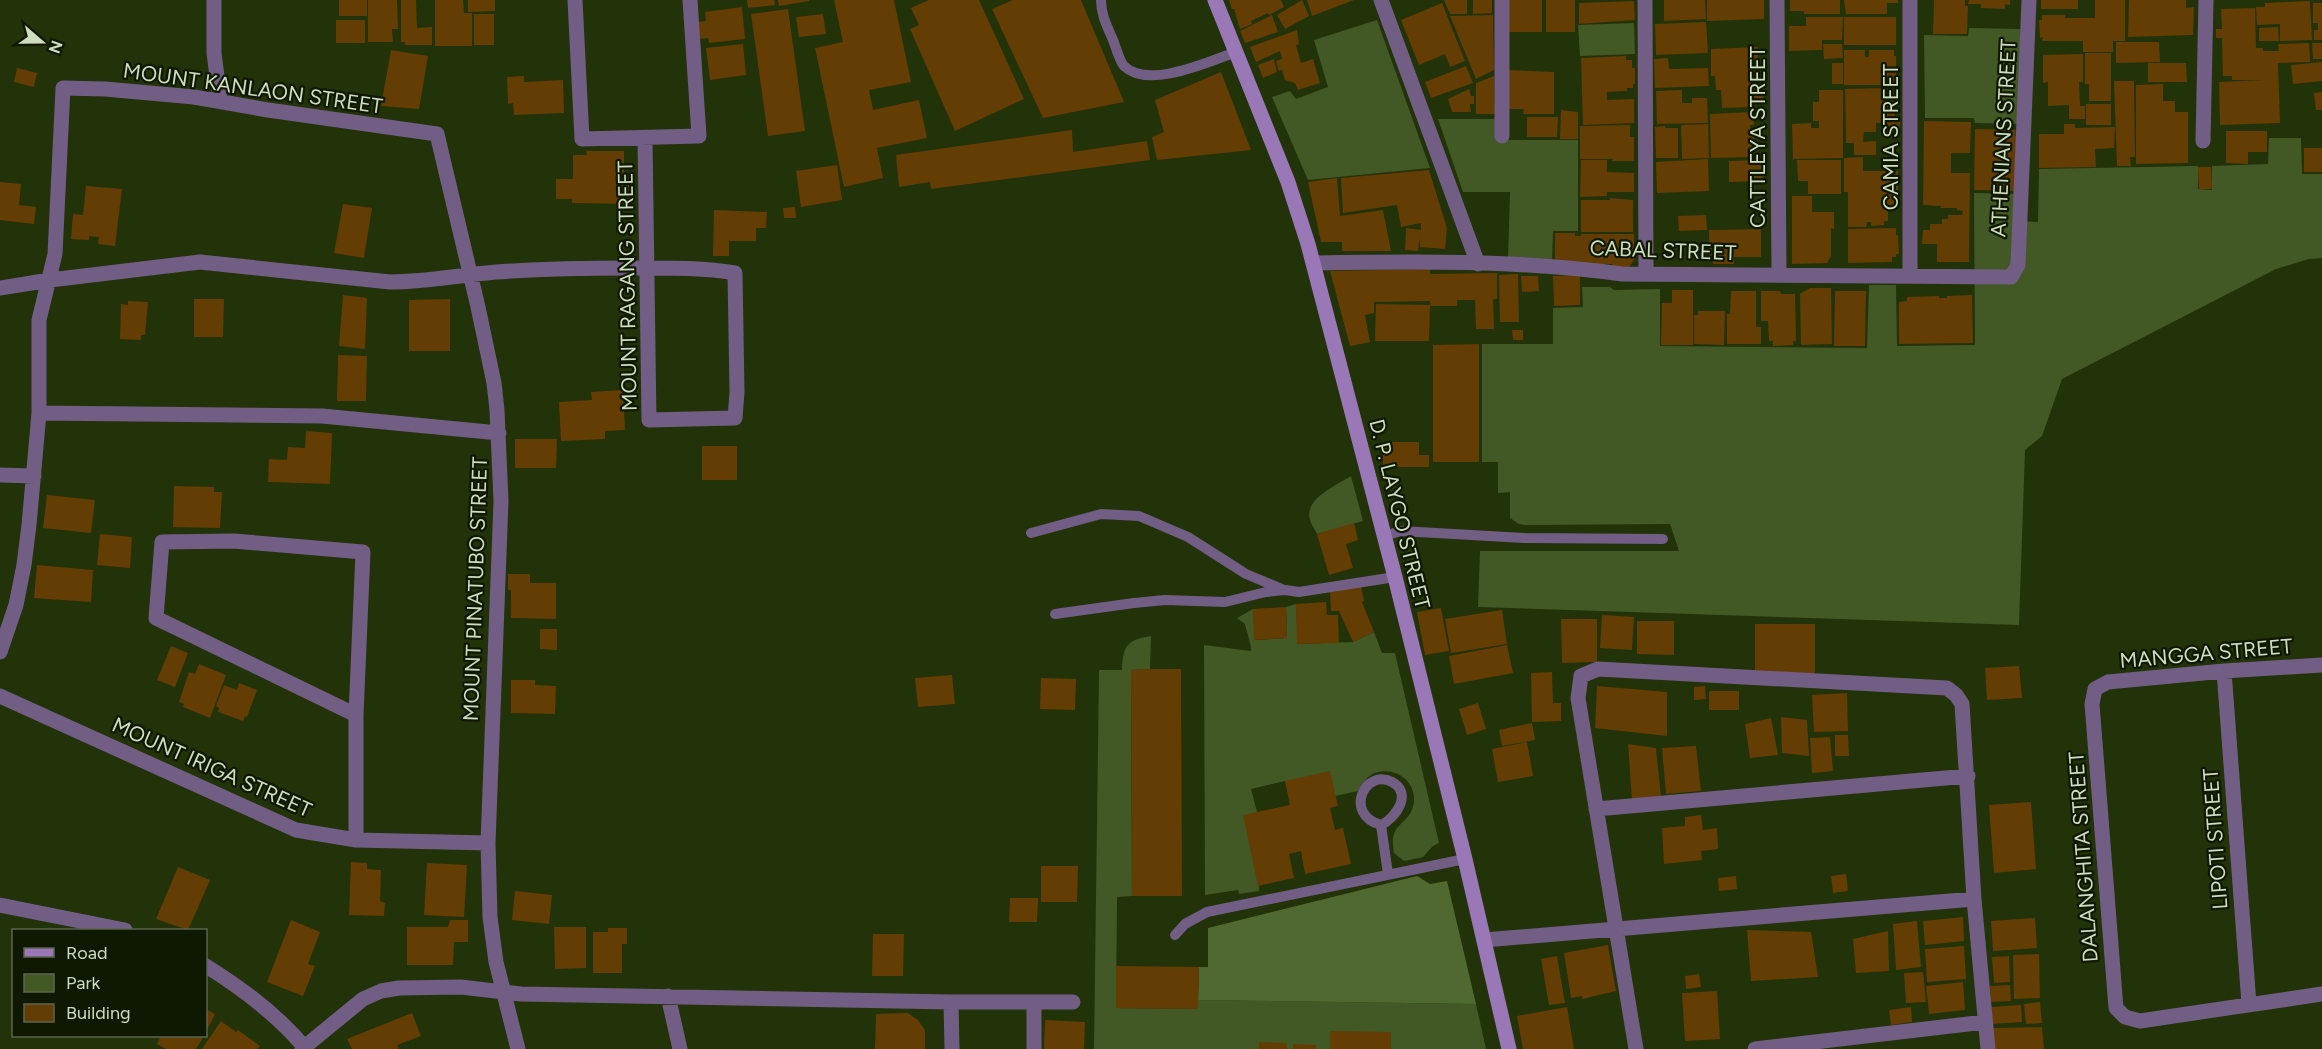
<svg xmlns="http://www.w3.org/2000/svg" width="2322" height="1049" font-family="Figtree,sans-serif">
	<rect width="100%" height="100%" fill="#223209"/>
	<path fill="#425925" d="M1377,20L1430,168L1308,180L1272,97L1290,91L1296,99L1328,87L1314,40Z
		M1634,23L1635,54L1580,56L1578,25Z
		M1969,28L2020,29V124L1975,123L1974,118H1925L1924,35L1968,36Z
		M1438,119H1496V140H1578V231H1553L1552,262L1508,260L1510,192H1463Z
		M2269,138H2301L2302,174H2322V258L2309,259L2276,269L2062,379L2042,436L2025,450L2019,625L1478,607L1480,551H1679L1670,524L1525,525L1519,524L1510,518V492L1498,493V462H1482V344H1553V308L1583,307L1582,287H1610L1614,290L1660,289V346L1867,348L1869,285H1896L1897,346L1975,345L1974,193L2017,194L2016,221L2038,222L2039,169L2198,166V189L2212,190V166L2268,164Z
		M1351,476L1363,521L1317,534C1315,529 1311,525 1310,520C1303,499 1337,485 1351,476Z
		M1296,604L1298,644L1353,642L1374,632L1382,653H1395L1439,843L1433,846L1423,857L1404,861L1394,853C1393,847 1392,841 1394,834C1397,825 1406,821 1411,812C1422,789 1402,767 1378,772C1368,774 1363,783 1358,791L1335,796L1285,781L1251,789L1257,812L1259,891L1239,894L1238,890L1205,895L1204,645L1251,651C1251,642 1247,634 1245,624L1237,618L1253,609L1255,640L1287,638L1286,607Z
		M1151,636L1150,669L1131,670L1132,896L1117,897L1116,1008L1197,1009L1198,1000L1476,1004L1486,1049H1094L1099,670H1122C1123,645 1127,640 1151,636Z"/>
	<path fill="#506930" d="M1417,876L1430,884L1447,881L1476,1004L1198,1000L1199,967H1208V928Z"/>
	<path fill="#643d04" d="M339,0H367V16H339Z
		M368,0H397L398,29H392L393,42H368Z
		M401,0H416L417,28L432,27V45H405V42H401Z
		M435,0H463L464,13H472V46H435Z
		M468,0H495V11L468,12Z
		M747,0H774L775,5L748,8Z
		M778,0H809V1L779,6Z
		M834,0H894L911,82L869,90L873,110L919,100L927,138L877,148L883,178L844,187L815,48L843,42Z
		M929,0H979L1024,99L955,131L910,29L919,25L911,8Z
		M1013,0H1081L1124,102L1043,118L992,9Z
		M1229,0H1281L1284,7L1269,15L1268,13L1251,21L1252,24L1240,29L1234,9H1232Z
		M1302,0L1309,16L1285,29L1277,15Z
		M1307,0H1354L1312,16Z
		M1444,0H1467V14H1450Z
		M1473,0H1492V13L1473,14Z
		M1508,0H1542V32H1507Z
		M1546,0H1575V32H1546Z
		M1664,0H1705L1706,19L1664,21Z
		M1707,0H1764V19L1707,21Z
		M1790,0H1840V14H1804V11H1790Z
		M1844,0H1898V3H1887V14H1846Z
		M1934,0H1965V6H1968L1967,34H1933Z
		M1969,0H2010V5L2005,4V9L1981,8V4H1968Z
		M2041,0H2078V9H2041Z
		M2095,0H2125V41H2113V52H2083V41H2042L2043,37L2040,38L2039,20H2042V15H2065V18H2095Z
		M2129,0H2186V8L2194,7L2193,35L2128,37Z
		M1634,1L1635,20L1579,24V3Z
		M2310,1L2312,40L2280,41V24L2257,25L2256,7H2265V3Z
		M1442,3L1465,61L1450,67L1445,54L1419,65L1401,20Z
		M2313,3H2322V40H2314V30H2318V23H2313Z
		M742,7L745,39L709,43L708,38L699,39L698,22L706,21L705,12Z
		M2255,8L2256,48H2263V51H2279L2278,44L2309,43L2310,62L2278,63L2280,123L2220,125L2219,82L2264,80H2232V76H2223L2222,38H2216V29H2222L2221,9Z
		M788,9L805,131L768,136L751,14Z
		M474,14H494V45H474Z
		M823,14L826,34L799,37L796,17Z
		M1272,15L1278,32L1245,43L1240,31Z
		M1493,15L1494,70L1476,79L1450,16Z
		M1806,17H1843L1842,40H1822V50L1789,51V26H1806Z
		M1844,17H1896V45H1844Z
		M336,20H365V43H336Z
		M1706,22L1708,53L1656,55L1655,24Z
		M2278,27L2279,41H2259V28Z
		M1297,30L1299,44L1296,45L1301,63L1313,59L1320,83L1298,90L1295,83L1285,80L1282,70L1279,71L1276,61L1282,59L1280,51L1256,62L1250,47Z
		M2116,42H2159L2160,62L2116,63Z
		M2312,43H2322V59H2313Z
		M743,44L746,75L710,80L706,48Z
		M1823,44H1842L1843,58L1824,59Z
		M1758,47L1757,91L1763,90V102L1752,104V107L1722,108L1721,90H1716L1715,76H1711V49Z
		M391,50L428,56L419,109L381,106Z
		M1844,50H1865V57H1869V50H1894V56H1896V85H1844Z
		M2085,53H2111V101H2089V84H2085Z
		M2083,54V82H2079L2080,106H2085V119H2069V105L2048,106V82L2043,83V55Z
		M1626,56V60H1632V68H1635V84H1633V88H1627V91L1607,92V100L1634,99V123L1583,125L1581,58Z
		M1668,58L1669,69L1708,68L1709,86L1655,88L1654,59Z
		M1274,59L1277,72L1263,78L1258,65Z
		M2322,62V81L2293,84L2291,65Z
		M1832,63H1843V84H1832Z
		M2148,63H2186L2187,82H2148Z
		M1466,66L1473,83L1431,98L1425,82Z
		M17,68L37,73L34,87L14,82Z
		M1509,70L1554,72V114H1523L1524,109H1509Z
		M1221,72L1251,150L1157,160L1152,137L1164,132L1155,100Z
		M524,76V82L563,80L564,113L514,115L513,103L508,104L507,77Z
		M1494,76L1495,114H1476V83Z
		M2114,81H2134L2135,157H2130L2131,166H2117Z
		M2163,84V101H2175V112H2188V163L2136,164V85Z
		M1887,88V93H1894L1895,117L1900,118V134H1894V137H1882V123H1876V132H1864L1863,142L1876,141V155H1854V143H1846L1845,89Z
		M1469,89L1471,96H1474V104H1470L1471,112H1452L1448,99Z
		M1682,90V103H1692V98H1707L1708,123L1657,124L1656,91Z
		M1819,90H1843V158L1793,159L1792,124L1811,123V128H1819V121H1813V102H1819Z
		M2322,92V110H2316L2314,93Z
		M2086,104H2111V125H2086Z
		M1561,110L1578,112V139H1560Z
		M1753,112L1754,125H1750V131H1754L1755,153H1751V157L1711,158L1710,114Z
		M1527,117H1558L1557,137H1527Z
		M1924,121L1971,122L1970,153H1951V173H1970L1969,262H1937V244H1922L1923,230H1930V224H1942V219H1948V215H1962L1963,211L1957,210V208H1940L1941,206L1923,205Z
		M1708,124L1709,158L1682,159L1681,125Z
		M2064,124H2075V128L2115,127L2114,148L2095,149L2096,167L2039,168V134H2064Z
		M1630,125V137H1634V161H1612L1613,159H1580V126Z
		M1665,126V128H1678V158H1656L1655,127Z
		M1975,129L2016,130L2015,136H2019L2015,191L1974,190Z
		M1072,130L1073,152L1147,141L1150,160L931,189L930,182L899,187L896,155Z
		M2226,131H2267V152H2248V164L2226,163Z
		M2304,148H2322V172H2304Z
		M586,151H624V177H629V204L572,203V199H556V179H573V155H587Z
		M1863,157V171H1898V191H1894V209H1888V221H1884V225L1871,226V222H1867L1866,227H1848V192H1844V158Z
		M1708,159L1709,191L1657,193L1656,162Z
		M1581,160H1607V172L1634,173V192H1607V196L1580,197Z
		M1762,160L1763,178L1758,179V181L1729,182V161Z
		M1797,160H1841V194H1808V181H1798Z
		M837,165L842,200L801,207L796,171Z
		M2198,167H2211L2212,189H2199Z
		M1429,170L1447,228L1445,249L1420,247V238L1418,251L1405,250L1406,228L1421,230V223L1401,227L1397,205L1343,213L1341,178Z
		M1337,178L1340,216L1383,210L1391,251H1342V242H1321L1308,182Z
		M0,182L21,184L19,205L36,207L34,224L0,220Z
		M86,186L122,189L115,246L98,244L99,237L89,236V240L71,239L73,214L83,215Z
		M1792,196H1812V212H1834V229L1831,228V256L1827,263L1792,264Z
		M1610,198L1633,200V232H1581V200H1610Z
		M343,204L372,208L364,258L334,253Z
		M795,207L796,218H784L783,208Z
		M714,210L767,212L766,228H756V241H729V256H713Z
		M1706,215L1707,230L1679,231L1678,216Z
		M1896,228V235H1898L1899,254H1896V257H1892V262L1848,263V229Z
		M1761,229V257H1734V264H1713V257L1709,258V230Z
		M1555,233H1575V236H1581V234H1634V254L1637,256L1628,269H1613L1612,264H1555Z
		M1430,269V274L1497,273V299H1493L1494,329H1476L1475,300H1457V306H1430V301L1374,302V313L1365,315L1370,342L1350,346L1330,271Z
		M1518,274L1519,322H1500L1499,275Z
		M1580,275V305L1554,306L1553,276Z
		M1521,276H1538L1539,291L1522,292Z
		M1810,288H1831L1832,344L1801,345L1800,294Z
		M1672,290H1693V345H1661L1662,303H1672Z
		M1731,291H1756V327H1761V344H1727V314H1730Z
		M1761,291H1780L1781,294H1795L1796,341H1793V345L1773,346V341H1769L1768,321H1761Z
		M1835,291H1866L1865,346H1834Z
		M343,295L367,298L365,349L339,346Z
		M1972,295L1973,343L1899,344V302L1907,301V297L1939,296V298H1947V296Z
		M194,299H224L223,337H194Z
		M450,299V351H409V300Z
		M128,301L148,302L145,335H141V340L120,339L121,304L128,305Z
		M1376,304L1430,305L1429,341H1375Z
		M1698,311H1725L1724,345L1694,344V315H1698Z
		M1512,330H1523V340H1513Z
		M1479,344V462H1433V345Z
		M338,355L367,356L366,401H337Z
		M623,390L625,430L605,431V439L561,441L559,402L592,400L591,392Z
		M306,431L332,433L330,484L268,482L269,459L287,460L288,447L305,448Z
		M515,439H557L556,468H515Z
		M1383,442H1419V455H1429V467H1383Z
		M702,446H737V480H702Z
		M174,486L214,487V492H222L220,528L173,527Z
		M47,495L95,500L91,533L43,528Z
		M1354,523L1358,540L1346,544L1353,568L1329,575L1317,534Z
		M100,534L132,537L130,568L97,565Z
		M37,565L93,570L91,602L34,598Z
		M508,574H530V583H556V619L511,618V590H508Z
		M1361,586L1364,601L1362,602L1374,632L1353,642L1339,611H1331L1330,592Z
		M1326,602L1327,615H1338L1339,643L1297,644L1296,604Z
		M1286,607L1287,638L1254,640L1253,609Z
		M1441,608L1449,651L1425,655L1417,612Z
		M1502,610L1507,644L1451,653L1445,619Z
		M1602,615L1634,617L1632,650L1600,648Z
		M1561,619H1597V662L1562,663Z
		M1637,621H1674V655L1637,654Z
		M1755,624H1815V673H1755Z
		M540,629H557V650L540,649Z
		M1507,645L1513,673L1454,684L1449,656Z
		M171,646L188,653L175,687L157,680Z
		M199,664L226,675L210,718L183,707L184,704L179,702L189,672L195,674Z
		M2019,666L2022,698L1987,700L1985,668Z
		M1150,669H1181L1182,896H1132L1131,670Z
		M1552,672L1553,703H1561V721L1532,722L1531,673Z
		M952,675L955,704L918,707L915,678Z
		M1041,678L1076,679L1075,710L1040,709Z
		M511,680H535V685L556,686L555,714L511,713Z
		M239,683L257,690L247,717L245,716L243,721L218,712L219,708L216,706L224,685L237,690Z
		M1597,686L1667,692V736L1595,728Z
		M1705,686L1706,699L1694,700V687Z
		M1709,691H1739V710H1709Z
		M1847,693L1848,731L1814,732L1812,695Z
		M1478,703L1486,729L1467,735L1459,709Z
		M1781,717L1807,720L1809,756L1782,753Z
		M1771,718L1778,755L1750,758L1745,724Z
		M1532,723L1535,740L1502,746L1499,730Z
		M1835,735H1848L1849,756H1835Z
		M1830,737L1833,771L1812,773L1810,738Z
		M1527,742L1533,776L1498,782L1492,749Z
		M1628,744L1656,748L1661,797L1632,800Z
		M1696,746L1701,791L1666,794L1662,748Z
		M1330,771L1338,806L1330,808L1335,830L1343,828L1351,864L1305,874L1301,851L1289,854L1294,878L1258,886L1243,815L1290,805L1285,781Z
		M2031,802L2036,869L1994,873L1989,805Z
		M1701,815L1703,830L1717,828L1718,849L1701,851L1702,860L1664,864L1662,828L1685,826V817Z
		M351,862L367,863V869L381,870L380,901L385,903L384,916L349,915Z
		M427,863L467,865L464,917L424,915Z
		M1041,866H1078L1077,902H1041Z
		M178,867L210,880L188,930L156,919Z
		M1846,874L1848,891L1833,893L1831,876Z
		M1736,876L1737,889L1719,891L1718,878Z
		M515,891L552,895L549,924L512,920Z
		M1010,898H1038L1037,922H1009Z
		M1963,917L1964,941L1925,945L1923,921Z
		M2035,918L2037,948L1993,951L1991,921Z
		M291,920L320,932L308,964L315,966L303,996L267,982Z
		M450,920H468V942H454L453,965H407V927H448Z
		M1917,921L1921,967L1896,970L1893,924Z
		M554,927H586V968L555,969Z
		M608,928H627V944H622V973H593V932H608Z
		M1747,930L1811,932L1818,977L1751,981Z
		M1888,931L1889,971L1856,973L1853,939Z
		M873,934H904L903,976H872Z
		M1608,945L1616,991L1582,999V996L1571,998L1564,953Z
		M1964,946L1966,979L1927,982L1925,949Z
		M2039,954L2040,998L2014,999L2013,955Z
		M1557,956L1565,1003L1549,1005L1541,959Z
		M2009,956L2010,982L1994,983L1992,957Z
		M1116,966L1199,967L1198,1009L1116,1008Z
		M1923,972L1926,1002L1906,1003L1904,973Z
		M1699,974L1701,987L1686,989L1685,976Z
		M1963,982L1965,1010L1929,1014L1926,986Z
		M2010,985L2011,1001L1991,1002L1990,986Z
		M1717,991L1720,1039L1685,1041L1682,993Z
		M2040,1002L2042,1023L2026,1024L2024,1004Z
		M2021,1005L2022,1022L1991,1024L1990,1007Z
		M1567,1007L1574,1049H1523L1517,1016Z
		M1911,1007L1912,1022L1891,1025L1889,1010Z
		M206,1009L215,1014L206,1032Z
		M412,1013L421,1036L397,1045L399,1049H352L347,1039Z
		M908,1013L918,1020L925,1030V1049H875L876,1014Z
		M1045,1020L1085,1022L1084,1049H1044Z
		M221,1021L236,1032L238,1030L260,1046L257,1049H202Z
		M2042,1027L2044,1049H1994L1993,1028Z
		M1330,1031L1391,1032V1049H1330Z
		M161,1036H204L196,1049H166L157,1044Z
		M1259,1042L1287,1043V1049H1259Z
		M1293,1044L1316,1045V1049H1293Z"/>
	<g fill="none" stroke-linecap="round" stroke-linejoin="round">
		<path stroke="#725d85" stroke-width="10" d="M1101,0C1101,15 1107,26 1113,40C1116,47 1119,60 1124,66C1148,90 1210,61 1236,52
			M1031,533L1101,514L1139,516L1188,537L1246,574L1282,589
			M1384,536L1401,531L1524,538L1663,539
			M1055,614L1134,603L1165,600L1225,602L1266,592L1285,590L1299,592L1395,577
			M1381,825C1343,814 1365,768 1392,782C1413,793 1396,818 1381,825L1388,874
			M1175,935L1185,924L1207,912L1465,859"/>
		<path stroke="#725d85" stroke-width="15" d="M214,0V53L220,100
			M575,0L582,139L699,136L690,0
			M1381,0L1478,264
			M1645,0L1646,274
			M1777,0L1779,274
			M1910,0V275
			M1502,136V0
			M2203,141L2206,0
			M1314,263C1416,261 1520,260 1622,274L2011,277L2018,265L2029,0
			M0,288L50,280L200,262L390,282C426,282 461,275 496,272C540,269 585,268 629,268C664,268 701,267 735,273L737,392L735,418L649,420L645,138
			M39,413L322,416L499,433
			M0,475L34,476
			M0,652L16,605L24,565L29,525L39,413V320L55,254L63,88L105,89L194,97L268,110L437,134L478,307L494,383L497,410L501,501L488,843L490,917L496,962L518,1049
			M2322,665L2224,671L2108,682L2095,689L2092,704L2116,1008L2125,1017L2140,1021L2322,994
			M2224,671L2249,1004
			M0,696L296,830L356,840L488,843
			M356,715L156,618L162,542L234,541L363,552L356,715V840
			M1596,809L1968,776
			M0,905L125,930
			M1484,940L1974,899
			M206,966C243,989 278,1015 306,1049
			M668,996L680,1049
			M951,1002L952,1049
			M302,1049L363,999L381,991L399,988L461,987L521,994L951,1002H1073
			M1034,1049V1002
			M1636,1049L1578,698L1581,676L1598,669L1947,688L1956,695L1962,704L1974,899L1988,1049
			M1755,1049L1985,1022"/>
		<path stroke="#9a77b7" stroke-width="15" d="M1215,0L1288,182L1308,244L1395,577L1465,859L1509,1049"/>
	</g>
	<g text-anchor="middle" dominant-baseline="central" stroke-width="4.5" stroke-linejoin="round" paint-order="stroke">
		<g font-size="21" fill="#cedcbf" stroke="#0f1803">
			<text transform="translate(253 88) rotate(8)">MOUNT KANLAON STREET</text>
			<text transform="translate(1757 137) rotate(-90)">CATTLEYA STREET</text>
			<text transform="translate(1890 137) rotate(-90)">CAMIA STREET</text>
			<text transform="translate(2003 138) rotate(-87)">ATHENIANS STREET</text>
			<text transform="translate(1663 250) rotate(2)">CABAL STREET</text>
			<text transform="translate(627 286) rotate(-91)">MOUNT RAGANG STREET</text>
			<text transform="translate(1400 514) rotate(76)">D. P. LAYGO STREET</text>
			<text transform="translate(475 589) rotate(-88)">MOUNT PINATUBO STREET</text>
			<text transform="translate(2206 653) rotate(-5)">MANGGA STREET</text>
			<text transform="translate(212 767) rotate(24)">MOUNT IRIGA STREET</text>
			<text transform="translate(2215 839) rotate(-94)">LIPOTI STREET</text>
			<text transform="translate(2083 857) rotate(-94)">DALANGHITA STREET</text>
		</g>
	</g>
	<rect x="12" y="929" width="195" height="108" fill="#0f1803" stroke="#5b664e" stroke-width="1.5"/>
	<rect x="24" y="948" width="30" height="9" fill="#9a77b7" stroke="#5b664e" stroke-width="1.5"/>
	<text x="66" y="959" font-size="18" fill="#cedcbf">Road</text>
	<rect x="24" y="974" width="30" height="18" fill="#425925" stroke="#5b664e" stroke-width="1.5"/>
	<text x="66" y="989" font-size="18" fill="#cedcbf">Park</text>
	<rect x="24" y="1004" width="30" height="18" fill="#643d04" stroke="#5b664e" stroke-width="1.5"/>
	<text x="66" y="1019" font-size="18" fill="#cedcbf">Building</text>
	<g transform="translate(42 42) rotate(110)" stroke="#0f1803" stroke-width="4.5" paint-order="stroke">
	<path d="M0-4.5L10 22L0 15L-10 22Z" fill="#cedcbf"/>
	<text y="-9" font-size="16" font-weight="bold" text-anchor="middle" fill="#cedcbf">N</text>
	</g>
</svg>
